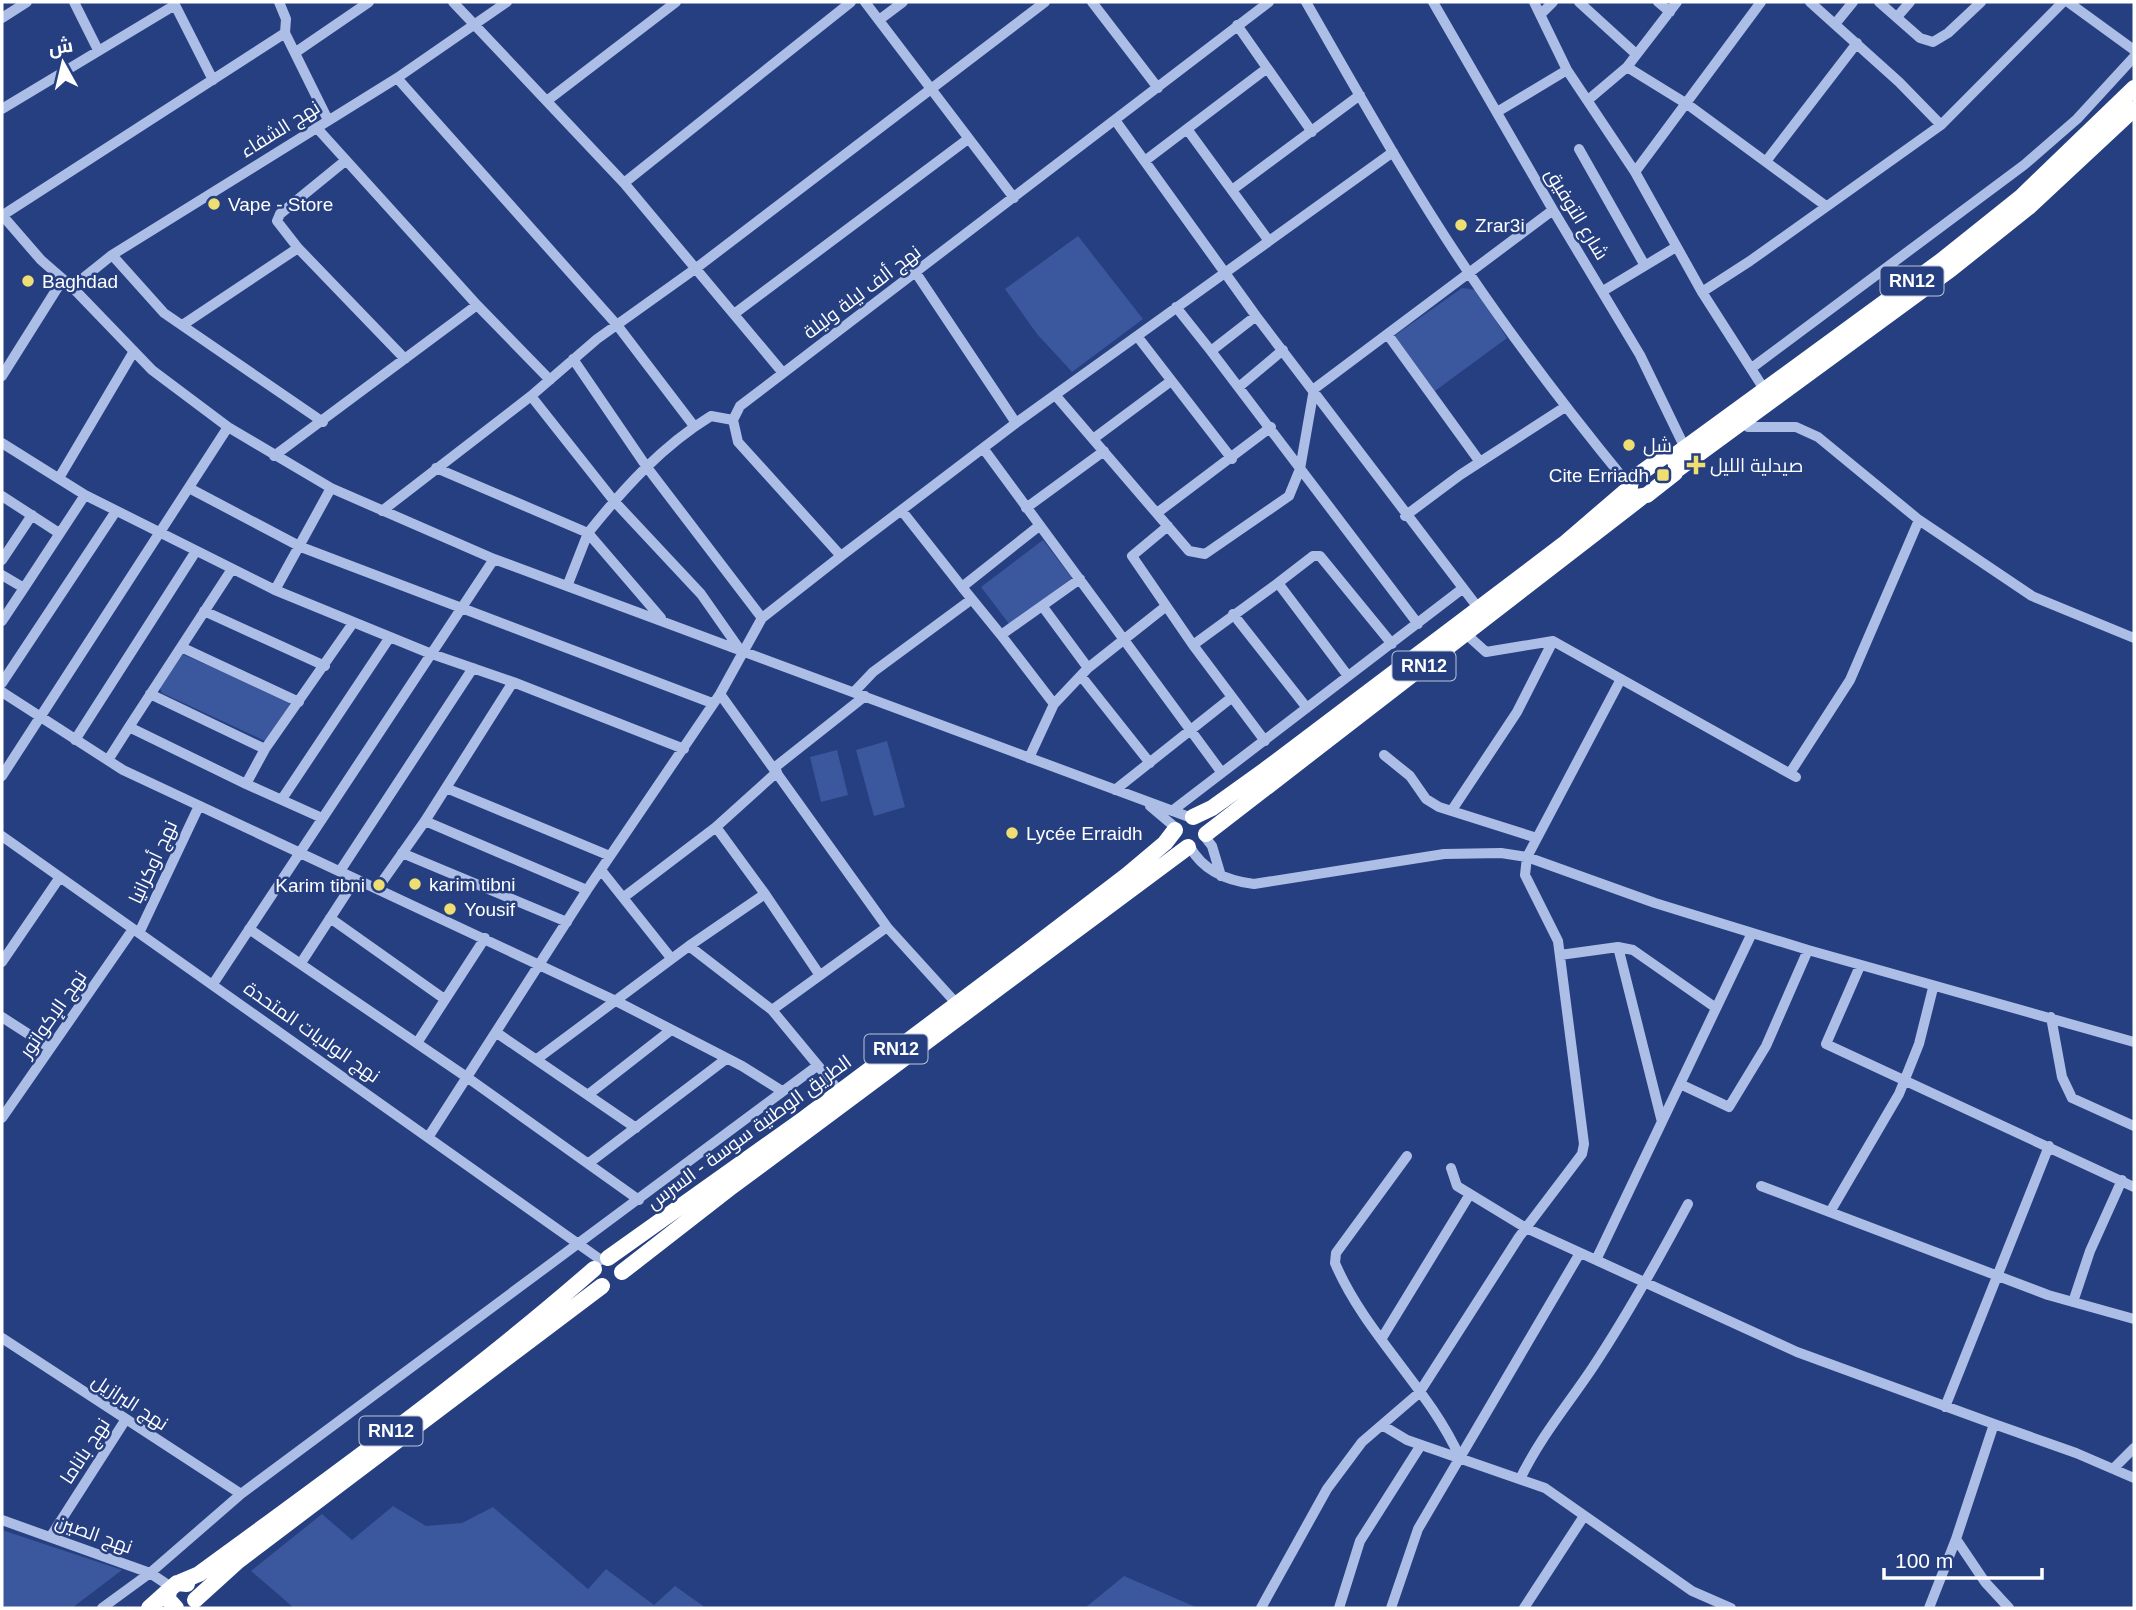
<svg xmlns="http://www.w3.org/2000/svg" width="2136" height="1610" font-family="Arial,Cairo,sans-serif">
	<rect width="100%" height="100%" fill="#263f80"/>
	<path fill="#3b579d" d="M1078,236L1143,319L1072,372L1037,334L1005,289Z
		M1462,288L1476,290L1507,338L1435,391L1394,336Z
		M1043,540L1072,578L1010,625L981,587Z
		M182,654L288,700L290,706L265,741L162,693L160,688Z
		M887,741L905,807L874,816L856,750Z
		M837,750L848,795L821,802L810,757Z
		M393,1506L426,1526L462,1523L493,1507L588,1589L606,1569L654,1605L675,1586L706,1608H294L251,1571L322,1514L352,1540Z
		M2,1530L122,1570L72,1608H10L2,1606Z
		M1124,1576L1198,1608H1085Z"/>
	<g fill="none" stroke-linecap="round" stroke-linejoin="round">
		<path stroke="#adbee6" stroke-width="10" d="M74,2L98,50
			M453,2L624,183L783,373
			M865,2L1014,198
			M1092,2L1158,88
			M1306,2C1359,94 1411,188 1471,276C1520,348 1573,417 1628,484
			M1433,2L1553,210L1640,355L1685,448
			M1534,2L1567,70L1635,172L1702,292L1764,389
			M1579,2L1636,54
			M1658,2L1670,12
			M1810,2L1899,82L1941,125
			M1879,2L1920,38L1933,42L1948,33L1981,2
			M2068,2L2134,50
			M175,5L213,80
			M1541,14L1553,2
			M1897,17L1910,2
			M2,18L27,2
			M879,20L903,2
			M1835,24L1853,2
			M1237,25L1312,132
			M285,33L328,120
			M296,52L369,2
			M1627,67L1687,104L1826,206
			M397,78L617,325L694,426
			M548,100L676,2
			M1588,100L1627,67L1677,2
			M2,109L175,5L174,2
			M1497,112L1567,70
			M1115,120L1256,316L1479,609
			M316,127L477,305L550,380
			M1187,129L1269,241
			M1579,149L1644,264
			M1146,160L1266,69
			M1767,160L1857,43
			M345,161L280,214L277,221L298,248L405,359
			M1635,172L1761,2
			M624,183L851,2
			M1232,190L1360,95
			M2,215L41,260L72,287L152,370L228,427L331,488L494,559L1189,817
			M3,215L285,33L286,19L279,2
			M112,255L164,313L323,422
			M916,273L1016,423
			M72,287L112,255L397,78L507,2
			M1603,291L1676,247
			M1702,292L1750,261L1941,125L2063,2
			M1176,307L1211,351
			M734,314L968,139
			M1256,316L1211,351L1418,624
			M184,324L298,248
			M1388,335L1480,462
			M1137,336L1232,459
			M573,359L646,466L762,618
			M1753,367L2024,165L2077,119L2134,57
			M2,376L63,279
			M1240,386L1283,350
			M531,396L614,501L701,594L743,654
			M1056,396L1189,551L1205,554L1289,496L1300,469L1314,389L1553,210
			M1741,422L1748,427H1796L1818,437L1919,520L2032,596L2134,638
			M1093,439L1171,381
			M2,443L85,495L275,590L429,653L513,682L684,749
			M983,448L1222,773
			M274,456L477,305
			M436,468L588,533L568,584
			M59,478L134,351
			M189,488L301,547L712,703
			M2,496L59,533
			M1026,508L1104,451
			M382,511L531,396L597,339L695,269L1045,2
			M902,511L962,587
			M1157,513L1271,427
			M1405,516L1460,475L1565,407
			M1039,526L962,587L1001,635L1080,579
			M1168,526L1132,556L1193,645
			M841,556L1016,423L1393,152
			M2,560L32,515
			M232,569L129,727L246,784L265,749L353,623
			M2,575L24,588L85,495
			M1278,583L1313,556H1320L1392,644
			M275,590L331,488
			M1043,607L1088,668
			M204,611L325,666
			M1233,614L1307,708
			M661,618L588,533C624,488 662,446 711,416L733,420
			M2,621L24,588
			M1466,634L1486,652L1553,641L1796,777
			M1001,635L1054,704
			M181,647L299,702
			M1081,676L1150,763
			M2,683L116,511
			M2,692L123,770L616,1001L742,1066L782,1091
			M854,692L873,672L972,599
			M150,694L265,749
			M720,694L887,927L956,1003
			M75,740L196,551
			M1265,741L1193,645L1278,583L1348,676
			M1384,755L1410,776L1426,799L1439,807L1537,838
			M1029,758L1054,704L1088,668L1165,607
			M108,760L129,727
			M774,768L865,696
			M1790,773L1850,680L1919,520
			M2,776L228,427
			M246,784L322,818
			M446,788L610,856
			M1115,790L1231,698
			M282,799L390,637
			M1150,806L1176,828
			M1452,810L1517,712L1553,641
			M1172,811L1462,589
			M425,821L587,890
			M2,836L601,1260
			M1205,837L1212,846L1221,876
			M1190,847C1204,872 1228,881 1254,884L1444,854L1501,853L1527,857L1655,903L1808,950L2134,1042
			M402,853L567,922
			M601,870L671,958
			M340,871L473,668
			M377,889L425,821L513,682
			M765,894L819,974
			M624,897L716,827
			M330,918L443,998
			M249,929L468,1078L639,1200
			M139,933L199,806
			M689,946L765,894L716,827L777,772
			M1618,947L1662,1122
			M1560,955L1618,947L1633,950L1716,1008
			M2,962L60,877
			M301,963L355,880
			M1860,966L1826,1044L2134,1187
			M213,984L494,559
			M772,1010L887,927
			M2,1017L50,1048
			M2051,1017L2062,1077L2072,1098L2134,1126
			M497,1033L636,1128
			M417,1043L485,938
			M537,1059L689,946L772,1010L839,1091
			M1680,1084L1729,1107L1766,1046L1808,950
			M589,1094L671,1030
			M2,1118L133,929
			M429,1136L587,890L720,694L762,618L841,556L738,442L733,420L740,406L1269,2
			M1407,1156L1336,1253L1335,1263C1365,1334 1429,1388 1460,1458
			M589,1163L726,1059
			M1451,1168L1457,1186L1526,1228L1797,1352L1994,1424L1956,1539L1929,1608
			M1761,1186L2048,1295L2134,1319
			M1830,1212L1899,1094L1919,1044L1933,988
			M1596,1260L1752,933
			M2073,1302L2090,1251L2122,1180
			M2,1338L241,1494
			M1382,1338L1470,1194
			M1945,1407L2049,1146
			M1994,1424L2076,1453L2134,1478
			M1382,1425L1407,1440L1545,1488L1692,1591L1731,1608
			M2113,1469L2134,1448
			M1520,1479C1541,1436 1567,1406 1593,1367C1628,1314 1658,1260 1688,1204
			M2,1520L150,1573L171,1587
			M51,1536L126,1419
			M1956,1539L1985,1582L2009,1608
			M102,1608L150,1573L241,1494L817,1066
			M1261,1608L1327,1489L1362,1442L1419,1393L1519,1237L1582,1154L1584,1144L1558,941L1525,875L1527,857L1621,679
			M1339,1608L1360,1541L1421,1445
			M1391,1608L1418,1529L1580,1253
			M1524,1608L1584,1516"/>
		<path stroke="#fff" stroke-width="16" d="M1666,455L1677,460L1675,473L1647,495L1637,497L1629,493L1631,480Z
			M1674,456L1941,261L2021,197L2134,88
			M1678,469L1951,269L2030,206L2134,109
			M1193,817L1212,808L1265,770L1564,544L1628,489
			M1206,834L1642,497
			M608,1258L805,1118L1033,947L1127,875L1165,843L1175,830
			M622,1272L730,1188L1188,847
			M180,1582L199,1574C333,1476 469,1378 594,1269
			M195,1600L238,1561L602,1286
			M149,1608L169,1590
			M176,1608L168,1599L169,1590L177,1583L187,1584"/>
	</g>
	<g fill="#efdf73" stroke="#263f80" stroke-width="2.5">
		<circle cx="214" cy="204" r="7"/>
		<circle cx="1461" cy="225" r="7"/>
		<circle cx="28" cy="281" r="7"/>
		<circle cx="1629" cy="445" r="7"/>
		<path d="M1692.5 454.5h7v7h7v7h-7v7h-7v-7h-7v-7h7z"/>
		<rect x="1656" y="468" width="14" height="14" rx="3.5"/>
		<circle cx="1012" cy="833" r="7"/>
		<circle cx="415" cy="884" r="7"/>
		<circle cx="379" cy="885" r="7"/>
		<circle cx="450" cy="909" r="7"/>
	</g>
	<g text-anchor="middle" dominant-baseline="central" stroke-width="5" stroke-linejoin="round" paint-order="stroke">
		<g fill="#263f80" stroke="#bec5d9" stroke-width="2">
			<rect x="1880.5" y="266.5" width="63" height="29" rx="5"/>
			<rect x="1392.5" y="651.5" width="63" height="29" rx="5"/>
			<rect x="864.5" y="1034.5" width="63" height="29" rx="5"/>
			<rect x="359.5" y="1416.5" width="63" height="29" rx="5"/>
		</g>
		<g font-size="18" font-weight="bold" fill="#fff">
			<text x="1912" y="281">RN12</text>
			<text x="1424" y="666">RN12</text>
			<text x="896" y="1049">RN12</text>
			<text x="391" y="1431">RN12</text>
		</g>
		<g font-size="19" fill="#fff" stroke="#263f80">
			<text transform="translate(280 129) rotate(-32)">نهج الشفاء</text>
			<text transform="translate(1577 214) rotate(59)">شارع التوفيق</text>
			<text transform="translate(862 292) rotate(-37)">نهج ألف ليلة وليلة</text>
			<text transform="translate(153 862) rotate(-65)">نهج أوكرانيا</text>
			<text transform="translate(53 1014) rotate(-55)">نهج الإكواتور</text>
			<text transform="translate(312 1032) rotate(35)">نهج الولايات المتحدة</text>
			<text transform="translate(749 1132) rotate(-36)">الطريق الوطنية سوسة - السرس</text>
			<text transform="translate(130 1402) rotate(33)">نهج البرازيل</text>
			<text transform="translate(85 1451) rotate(-57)">نهج باناما</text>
			<text transform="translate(94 1534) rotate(20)">نهج الصين</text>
		</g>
		<g font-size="19" fill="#fff" stroke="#263f80" text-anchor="start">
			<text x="228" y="204">Vape - Store</text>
			<text x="1475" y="225">Zrar3i</text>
			<text x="42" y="281">Baghdad</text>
			<text x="1643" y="445">شل</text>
			<text x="1710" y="465">صيدلية الليل</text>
			<text x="1649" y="475" text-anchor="end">Cite Erriadh</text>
			<text x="1026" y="833">Lycée Erraidh</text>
			<text x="429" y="884">karim tibni</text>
			<text x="365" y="885" text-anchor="end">Karim tibni</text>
			<text x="464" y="909">Yousif</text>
		</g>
	</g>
	<rect width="2136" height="1610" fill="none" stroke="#ffffff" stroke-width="7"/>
	<g transform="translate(63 63) rotate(352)" stroke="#263f80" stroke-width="5" paint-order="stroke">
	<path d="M0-5L12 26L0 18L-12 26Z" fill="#ffffff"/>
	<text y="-10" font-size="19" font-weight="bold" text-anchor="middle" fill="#ffffff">ش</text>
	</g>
	<path d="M1884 1568v10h158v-10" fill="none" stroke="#ffffff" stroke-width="3.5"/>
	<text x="1895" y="1568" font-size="21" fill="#ffffff" stroke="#263f80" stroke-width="5" paint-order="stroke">100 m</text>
</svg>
